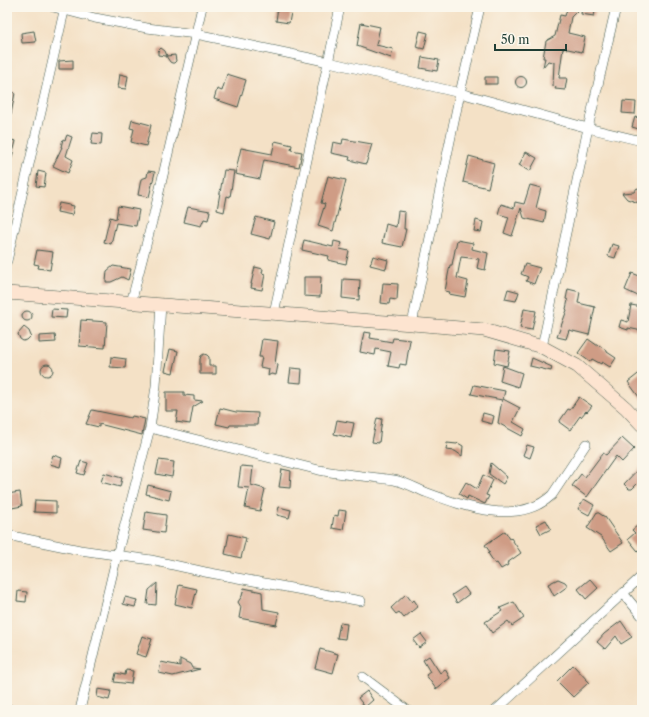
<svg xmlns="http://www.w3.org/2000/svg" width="649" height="717" font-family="'Libre Caslon Text',serif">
	<rect width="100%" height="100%" fill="#fbf7ec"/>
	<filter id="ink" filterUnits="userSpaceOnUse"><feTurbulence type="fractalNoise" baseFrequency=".025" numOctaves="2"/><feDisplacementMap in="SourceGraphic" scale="8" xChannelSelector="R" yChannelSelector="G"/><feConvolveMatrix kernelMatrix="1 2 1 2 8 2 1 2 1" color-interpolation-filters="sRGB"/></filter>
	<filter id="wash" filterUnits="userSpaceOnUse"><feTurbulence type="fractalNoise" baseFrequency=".012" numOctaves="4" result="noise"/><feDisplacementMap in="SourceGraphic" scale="16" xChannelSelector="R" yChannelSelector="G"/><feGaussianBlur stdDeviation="0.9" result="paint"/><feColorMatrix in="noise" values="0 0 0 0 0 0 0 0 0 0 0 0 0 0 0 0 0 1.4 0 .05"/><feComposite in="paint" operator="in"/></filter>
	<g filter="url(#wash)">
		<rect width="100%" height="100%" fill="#f4e1c6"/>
		<g id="blocks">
			<path fill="#cf9c85" d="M278,7H292L289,23L276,21Z
				M572,7L578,10L571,17L568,33L585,37L582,52L563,48L559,78H567L565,90L555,89L556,87L553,86L554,62L548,61L543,67L545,58H543L546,41L555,36L560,15L565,16L567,9Z
				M582,7H596L594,16L581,14Z
				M361,23L380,27L376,45L393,49L391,58L357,46Z
				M34,31L36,42L22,43L21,33Z
				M420,31L428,33L424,49L416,47Z
				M161,48L165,51L167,56L175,55L176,61L174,63H172L170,62L166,56L158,55V51Z
				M422,57L439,60L437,71L420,68Z
				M73,60V69H59V61Z
				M120,74L128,76L126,89L118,88Z
				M227,74L246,80L238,107L214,99L217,89L222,91Z
				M515.5 82a5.5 5.5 0 1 1 11 0a5.5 5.5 0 1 1-11 0Z
				M485,77H497V84H485Z
				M7,91L15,93L11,114L7,113Z
				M623,101L636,102L635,114L622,113Z
				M635,117L642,119V130L632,127Z
				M132,120L151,125L146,146L131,142L134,129L130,128Z
				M93,133L102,134L101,145L91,144Z
				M67,135L72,137L66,156L73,160L68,173L53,166L62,147H61L63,139L65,140Z
				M7,139L16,141L10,165H7Z
				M343,139L372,144L366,164L349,160L350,157L331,153L333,142L342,144Z
				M275,141L292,145L291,150L302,152L299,167L264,160L260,179L235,174L241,148L272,154Z
				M526,152L537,158L530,171L519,165Z
				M469,156L494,163L488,188L463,182Z
				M224,170L234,171L230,197L227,196L224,212L217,210Z
				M38,171L46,173L44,187L36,186Z
				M148,171L155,172L149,197L138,195L141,179L147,177Z
				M328,176L346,180L333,231L318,226L325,204L321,203Z
				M530,185L541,188L536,208L546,211L544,223L524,218L521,208L512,236L504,233L509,217L498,214L501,204L514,208L515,202L524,204Z
				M637,188L642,190V204L627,199L622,193L634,192Z
				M59,203L74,206L72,215L57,212Z
				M118,206L139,210L136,226L116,223L111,244L104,242L110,217L116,219Z
				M188,207L210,211L208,220L204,219L201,226L184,222Z
				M398,211L405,212L404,229H406L402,247L382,243L386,224L396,227Z
				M256,217L274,222L270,239L251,234Z
				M476,220L483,222L481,232L474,231Z
				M304,240L333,247L334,241L342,243L340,249L349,251L346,264L328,260L329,256L302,250Z
				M457,240L473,243L472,249L488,253L485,270L477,268L479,259L461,257L457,278L468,281L465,297L449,294L450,292L445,291L450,265H452Z
				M612,244L619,246L615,258L608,256Z
				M37,250L53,252L50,270L38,268L39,265L34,264Z
				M373,256L388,260L386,269L370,265Z
				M525,264L540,268L534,284L526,281L528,277L521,274Z
				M113,266L131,269L128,280L122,277L111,282H106L107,271Z
				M255,267L263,269L262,273L265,274L262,290L251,288L252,284H251Z
				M632,273L642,277V286L638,296L625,290Z
				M304,277H321L320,297L304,296Z
				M343,279L360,280L359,300L342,298Z
				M383,283L398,284L397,300L390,299L389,304L381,303Z
				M508,289L519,292L516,301L505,299Z
				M568,289L580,292L578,303L595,307L589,335L569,330L566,339L557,337L567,310L566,309L568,300L566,299Z
				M631,305L642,307V331L628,328V330L619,327L621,320L628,322Z
				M52,309L67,310L66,318L51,317Z
				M524,309L536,311L532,330L520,328Z
				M22 316a5 5 0 1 1 10 0a5 5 0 1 1-10 0Z
				M81,320L107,322L105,348L79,346Z
				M24,327L29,331L31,336L27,340L23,341L20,339L18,334Z
				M364,332L371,333L370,338L392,342L393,338L410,340L406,365L400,364L399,368L388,366L391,352L376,349L375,355L360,352Z
				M55,335L56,342L39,343V336Z
				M262,339L278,341L275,364L278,365L276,375L271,374L268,376L269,369L260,367L262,357H259Z
				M588,339L598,346L599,345L607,351V352L616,358L610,367L602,362L601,364L592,359L590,362L578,353Z
				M170,349L178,351L173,373L165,371Z
				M496,349L510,351L507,366L494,363Z
				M204,354L207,355L209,357V366H216V374H200V359L201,356Z
				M111,357L126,359L125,368L110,367Z
				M532,358L552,367L551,371L530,366Z
				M41 370a6 6 0 1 1 12 0a6 6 0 1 1-12 0Z
				M503,366L522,373L518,387L500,381Z
				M291,368L302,369L301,383L289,382Z
				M642,371V401L628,382Z
				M474,385L505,391L503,399L520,408L513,422L525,429L522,436L498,423L502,400L471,394Z
				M166,392H184V395L194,396V400L203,401L193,407L190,424L176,422L178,411H166Z
				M579,397L592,406L587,412L586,411L581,417L580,416L570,430L559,422L568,409L570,410Z
				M220,408L236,412L258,413L257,425H230L229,427L216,424Z
				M92,410L131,418L132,416L145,419L142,435L99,424V427L86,424Z
				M483,413L494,416L492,424L481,421Z
				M377,418L382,419L379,443L372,442Z
				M337,420L354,423L351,438L334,434Z
				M622,438L634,449L622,462L616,456L587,497L572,486L581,474L585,477L603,453L606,455Z
				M447,443L457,444L458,443L463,446L462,456L455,451L446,450Z
				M527,445L534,447L530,458L523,455Z
				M53,455L62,458L60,467L50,464Z
				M159,460L174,462L172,477L156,474Z
				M81,461L88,463L84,475L77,473Z
				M491,463L507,477L503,484L489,474Z
				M642,465V479L632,489H629L624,484Z
				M241,466L253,467L251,485L265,489L260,511L245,508L249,488L238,487Z
				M282,469L291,471L290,488L279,487Z
				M104,473L122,478L120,487L101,482Z
				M483,475L493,480L486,495L489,496L485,504L468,496L467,499L459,494L466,482L477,489Z
				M148,485L171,491L169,500L146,494Z
				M20,492L22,506L7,509V494Z
				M584,499L594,505L589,515L578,509Z
				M35,500L56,501V513L34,512Z
				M279,507L291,510L289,518L277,515Z
				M339,510L346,511L343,530L332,528L334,515L338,516Z
				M146,512L166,515V517L164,533L143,530Z
				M597,512L605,517L623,543L611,551L601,537L587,528Z
				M546,520L551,529L541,534L536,525Z
				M642,522V556L628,539L635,533L632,530Z
				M505,531L510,539L511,538L521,553L507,563L508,565L501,569L497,563L495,564L488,553L490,552L485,545Z
				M229,534L246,538L241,558L225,554Z
				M558,579L565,582L568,586L554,596L548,584Z
				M590,579L598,588L586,599L578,589Z
				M157,583L156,605L147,604L149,590Z
				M179,585L197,589L192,608L175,604Z
				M464,587L469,594L457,603L452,595Z
				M244,588L262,592L263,609L279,612L276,625L239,618L241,607L238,602L242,596Z
				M18,591L27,592L26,602L17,601Z
				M406,594L412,602L414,600L418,606L404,618L399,612L396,614L391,608Z
				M125,597L137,600L135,607L123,604Z
				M514,602L524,618L512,626L508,621L492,633L485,622L502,611L500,608Z
				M621,621L632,637L621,644L616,636L605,649L597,642L604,634Z
				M340,623L347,624L345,639L337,638Z
				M421,634L427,642L419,648L413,640Z
				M142,636L152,639L146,657L136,654Z
				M320,649L338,654L333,673L315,668Z
				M429,656L440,673L445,669L450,678L436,689L426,675L430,672L423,660Z
				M180,659L190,664L192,668L200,669L173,676L159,673L161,662L180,666Z
				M573,665L589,682L573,697L557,681Z
				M126,670L133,671L131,684L114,682L116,673L125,675Z
				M98,689L111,691L109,700L97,697Z
				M367,691L373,700L365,707L358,698Z"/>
		</g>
	</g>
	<g filter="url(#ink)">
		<use href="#blocks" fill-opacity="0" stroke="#3f564a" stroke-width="1"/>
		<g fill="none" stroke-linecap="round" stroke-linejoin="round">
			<defs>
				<path id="minor" d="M53,7L95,18L147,28L196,34L329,62L460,93L588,128L642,141
					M7,261L65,7
					M131,303L154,214L202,7
					M274,313L340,7
					M412,324L460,93L480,7
					M542,347L588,128L616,7
					M150,428L319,470C344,475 369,476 394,480C405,482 415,488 425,492C463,506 518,527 552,495L586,444
					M7,535L80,550L151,560L205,572L361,601
					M623,593L642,616
					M363,677L407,710
					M7,708L10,710
					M80,710L117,555L150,428L156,386L161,304
					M496,710L642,576"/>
				<path id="secondary" d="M7,293L412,324L484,330L542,347L577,366L626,408L642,425"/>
			</defs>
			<use href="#minor" stroke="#3f564a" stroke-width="10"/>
			<use href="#secondary" stroke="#3f564a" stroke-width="14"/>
			<use href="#minor" stroke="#fff" stroke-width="9"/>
			<use href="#secondary" stroke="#fde4d0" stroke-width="13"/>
		</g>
	</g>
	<rect width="649" height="717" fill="none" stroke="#fbf7ec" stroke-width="24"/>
	<path d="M495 44v6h71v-6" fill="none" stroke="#1f3d34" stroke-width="2"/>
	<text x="501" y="44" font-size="12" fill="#1f3d34" stroke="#fbf7ec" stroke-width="3" paint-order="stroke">50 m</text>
</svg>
